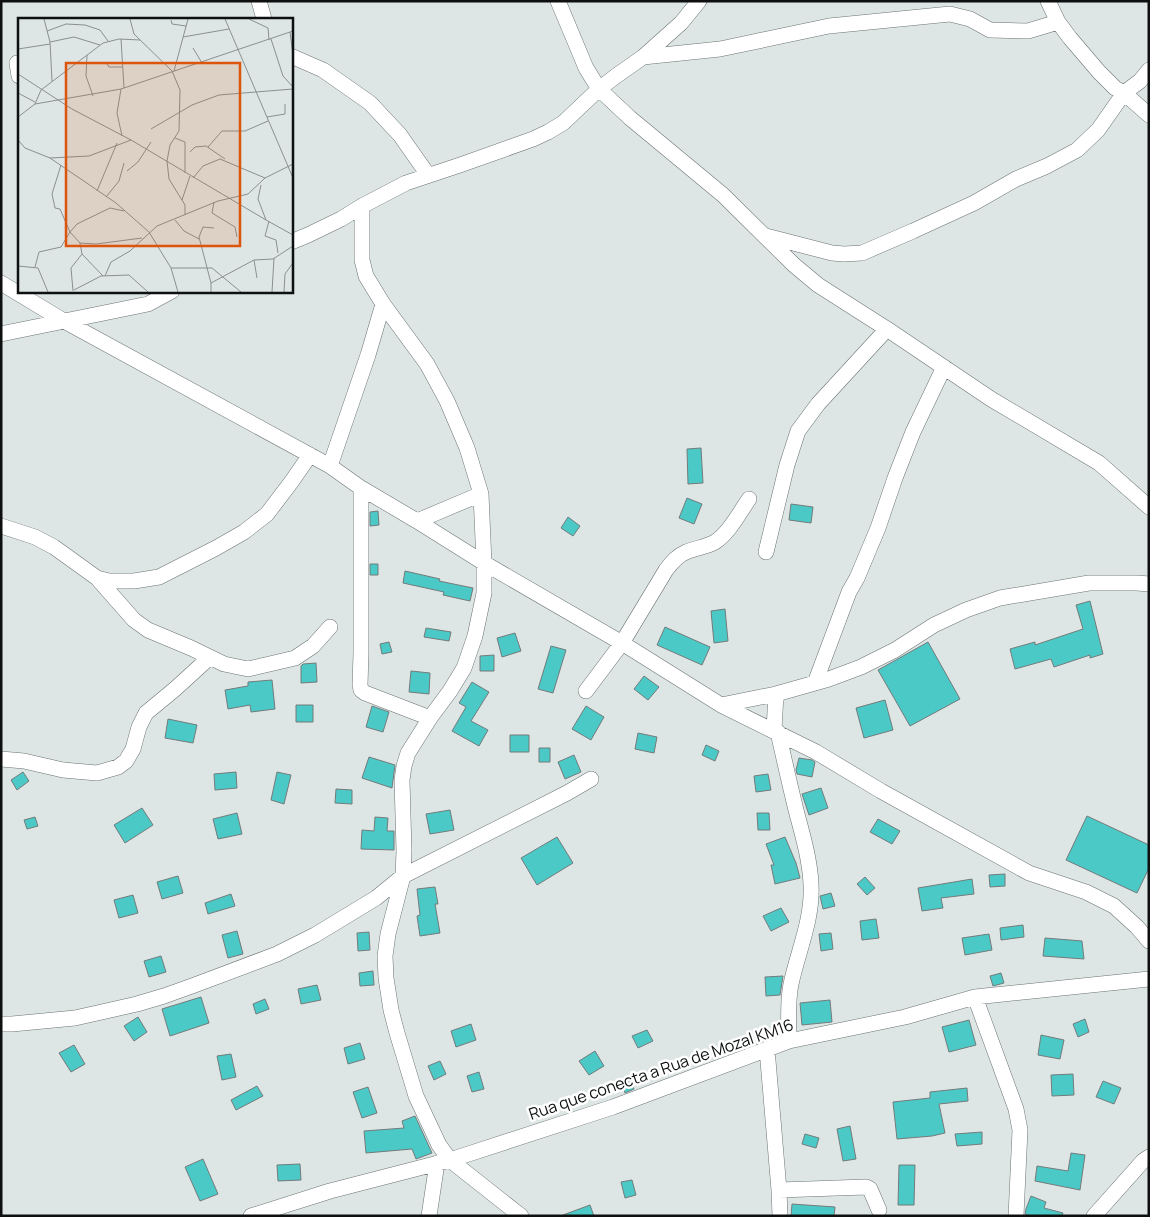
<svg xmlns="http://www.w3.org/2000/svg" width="1150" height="1217" font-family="Manrope,sans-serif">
	<rect width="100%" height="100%" fill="#dde5e5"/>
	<path fill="#4bc9c6" stroke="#737b7b" d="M701,448L703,483L688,484L687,449Z
		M687,498L702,504L694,524L679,518Z
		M791,504L813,507L811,523L789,520Z
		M378,511L379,525L370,526V512Z
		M568,517L580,526L573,536L561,528Z
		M370,564H378V575H370Z
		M405,571L440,579L439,581L473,588L470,601L443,595L444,592L403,583Z
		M1090,601L1103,654L1090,658V655L1054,667L1051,659L1015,669L1010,649L1035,642V645L1083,629L1076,605Z
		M725,609L728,641L714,643L711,611Z
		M665,627L710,647L702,665L657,645Z
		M426,628L451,632L449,641L424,637Z
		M515,633L521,651L502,657L497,638Z
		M389,642L392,652L382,654L380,644Z
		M928,642L960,699L910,726L878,670Z
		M551,646L566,650L553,693L538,689Z
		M494,655V671H480V656Z
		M316,663L317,682L301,683V666L303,664Z
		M411,671L430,673L429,694L409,692Z
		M644,676L659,687L648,700L634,689Z
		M272,680L275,709L251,712L250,705L228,709L225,690L248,686V682Z
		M472,682L489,692L471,721L488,730L479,746L452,731L466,707L459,703Z
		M885,700L893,730L864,738L856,708Z
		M296,705H313V722H296Z
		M372,706L389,712L383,732L366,727Z
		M586,706L604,717L591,740L572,729Z
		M168,719L197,725L193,743L165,738Z
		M638,733L657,737L654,753L635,749Z
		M510,735H529V752H510Z
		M706,745L719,751L715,761L702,755Z
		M539,748H550V762H539Z
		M574,755L581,772L565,779L558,762Z
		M369,757L395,765L392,788L362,778Z
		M799,758L812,760L815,762L812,777L797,774L796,770Z
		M23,772L29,781L17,790L11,780Z
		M236,772L237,788L215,790L214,774Z
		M277,772L291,775L284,804L271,800Z
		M768,774L771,790L756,792L754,776Z
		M821,788L828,808L809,815L802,794Z
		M336,789L352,790V804L335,803Z
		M142,808L153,825L125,843L114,825Z
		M450,810L454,830L430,834L426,814Z
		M237,813L242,834L218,839L213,819Z
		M757,813H769L770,830H758Z
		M1087,816L1149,845V868L1137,893L1066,860Z
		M35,817L38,826L27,829L24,820Z
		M375,817L388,818L387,831H394V850L361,849L362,830L374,831Z
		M878,819L900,831L892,844L870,832Z
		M557,837L573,863L537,885L521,858Z
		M785,837L796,863L800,878L775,884L771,865H774L766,844Z
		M1005,874V886L990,887L989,875Z
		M178,876L183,893L162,899L157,882Z
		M865,877L875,888L867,895L857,884Z
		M972,879L974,894L941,898L943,908L922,911L918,888Z
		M435,887L438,904H435L440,933L420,936L417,916L420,915L417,889Z
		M831,893L835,906L823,909L820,896Z
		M231,894L235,906L208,914L205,903Z
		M133,895L138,913L119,918L114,900Z
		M781,908L789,922L771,931L763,916Z
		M876,919L879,938L862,940L860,921Z
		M1023,925L1024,937L1001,940L1000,928Z
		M237,931L243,954L228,958L222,935Z
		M369,932L370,950L358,951L357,933Z
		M831,933L833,949L821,951L819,934Z
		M989,934L992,950L965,955L962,938Z
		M1045,938L1082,941L1084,959L1043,956Z
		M161,956L166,972L149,977L144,961Z
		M373,971L374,985L360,986L359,973Z
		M1001,973L1004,983L993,986L990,976Z
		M783,976L780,995L766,996L765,977Z
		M317,985L321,1000L301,1004L298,989Z
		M201,997L209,1023L170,1036L162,1009Z
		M265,999L269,1009L256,1014L253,1004Z
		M830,1000L832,1022L802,1025L800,1003Z
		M138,1017L147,1032L134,1041L124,1026Z
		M1085,1019L1089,1032L1078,1037L1073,1024Z
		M969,1020L976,1045L949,1052L942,1027Z
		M471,1024L476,1040L456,1047L451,1031Z
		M647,1030L653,1041L638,1048L632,1036Z
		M1041,1035L1064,1040L1060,1059L1038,1055Z
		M360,1043L365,1059L348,1064L344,1048Z
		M74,1045L85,1064L71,1072L59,1053Z
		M595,1051L604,1066L589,1075L579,1061Z
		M231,1054L236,1077L222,1080L217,1056Z
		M440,1061L446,1074L434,1080L428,1066Z
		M479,1072L484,1089L472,1092L467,1076Z
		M1073,1074L1074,1095L1052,1096L1051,1075Z
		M631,1081L634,1089L625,1093L622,1084Z
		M1103,1081L1121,1088L1114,1104L1096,1097Z
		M257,1086L263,1096L236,1110L231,1100Z
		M368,1087L377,1113L362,1118L353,1092Z
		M967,1088L968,1101L939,1104L945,1133L932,1136L897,1139L893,1102L930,1098V1092Z
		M415,1116L432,1153L416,1159L412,1149L366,1153L364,1131L404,1128L402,1121Z
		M850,1126L856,1159L843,1161L837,1129Z
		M982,1132V1144L957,1146L955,1134Z
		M805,1134L819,1138L816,1148L802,1144Z
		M1071,1153L1085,1155L1080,1190L1035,1181L1037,1166L1068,1171Z
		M203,1159L218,1194L200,1201L185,1167Z
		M300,1164L301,1180L278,1181L277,1165Z
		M899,1165H915L914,1205H898Z
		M632,1180L636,1195L625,1198L621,1182Z
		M1031,1196L1046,1202L1044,1208L1063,1213L1062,1216H1030L1025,1214L1026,1209Z
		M792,1204L835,1207L834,1216H791Z
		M590,1205L594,1216H563V1215Z"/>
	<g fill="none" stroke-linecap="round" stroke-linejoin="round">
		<defs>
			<path id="minor" d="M259,1L264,19
				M558,1L586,68L599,89L630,118L723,195L794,265L818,285L887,329L991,399L1099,463L1149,507
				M1048,1L1058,22L1070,38L1099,72L1115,88L1124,93L1140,81L1149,70
				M291,56L323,70L370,103L400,135L428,175
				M643,57L720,49L829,26L950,14L970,19L990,30L1028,31L1058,22
				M17,63L19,76
				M362,206V260L366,276L383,304L427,364L447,401L467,448L481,494L484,563V593L475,636L464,668L450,691L430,718L408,753L404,766L402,780L404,851L403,876L388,934L385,956L386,978L391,1010L397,1033L416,1096L439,1145L450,1160L521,1216
				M766,236L832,253L844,254L862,253L913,231L974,203L1016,179L1047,166L1077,150L1098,130L1124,93L1149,115
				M291,242L308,235L341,219L362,206L406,183L460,165L533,139L548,132L563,123L599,89L616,76L643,57L681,23L699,1
				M1,283L64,321L330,466L361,488L417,521L484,563L622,643L721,705L816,752L881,791L1029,873L1086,892L1114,906L1137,927L1149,941
				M1,334L148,304L172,291
				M330,466L368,355L383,304
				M361,488V653L360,685L361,690L365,693L430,718
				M417,521L481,494
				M1,526L35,537L54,547L97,578L109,581H134L159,577L216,548L244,532L267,514L292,481L310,455
				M766,552L787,465L798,431L818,404L887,329
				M97,578L134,620L148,630L191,648L224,664L248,669L295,658L313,646L330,627
				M815,683L849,592L857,578L878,528L895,478L913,432L944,367
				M586,691L622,643L666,570C672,562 677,556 686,552C696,548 706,547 715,542C729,533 740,512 749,499
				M721,705L776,694L829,679L861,667L895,650L934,625L966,610L1000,598L1089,583H1137L1149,584
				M774,730L776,694
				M778,732C784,759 790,786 797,814C803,836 810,861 811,884C813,919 798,951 791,984C787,1003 789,1023 789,1041
				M1,759L24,761L63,770L97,773L118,767L126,761L133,749L139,727L146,713L175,689L209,658
				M975,997L1016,1109L1020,1130L1016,1216
				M1,1024H12L75,1018L137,1004L164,996L192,986L277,954L315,935L376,898L403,876L567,793L591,779
				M767,1049L779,1190L780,1216
				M779,1190L866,1187L870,1189L879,1210
				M251,1216L330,1191L450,1160L613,1107L789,1041L905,1017L975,997L1149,979
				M429,1216L437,1163
				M1094,1216L1143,1161L1149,1157"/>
		</defs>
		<use href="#minor" stroke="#6b7373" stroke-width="16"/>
		<use href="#minor" stroke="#fff" stroke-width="15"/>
	</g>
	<g text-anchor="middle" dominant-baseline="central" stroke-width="5" stroke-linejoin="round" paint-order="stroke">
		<g font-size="16" fill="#0e1010" stroke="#fff">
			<text transform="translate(661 1069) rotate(-19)">Rua que conecta a Rua de Mozal KM16</text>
		</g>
	</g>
	<g transform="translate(18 18)">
		<rect width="275" height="275" fill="#dde5e5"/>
		<path fill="none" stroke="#8a9090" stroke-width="1" d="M26,1L32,24L34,63M112,1L116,16L154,53L162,72L161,113L152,127L149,143L151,161L167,187V197M207,1L275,160M231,1L250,10L251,22M153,2L154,6L168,8M29,13L48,6L67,7L82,12L90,23M272,14L275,37M165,19L211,11M103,21L106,70M253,21L265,58L275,69M32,24L56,19L82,27M175,30L184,45M0,31L32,26M69,37L68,58L75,78M89,46L91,49H104M156,53L170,1M0,56L54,91L113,122L248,202M103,71L99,95L104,118M0,75L17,84M17,86L23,72L85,25L101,21L122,22M0,99L17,86L103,71L275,13M249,99L267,96V86M133,111L174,87L201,77L275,71M157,120L167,124V155M0,122L7,130L32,140L98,185L131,214L153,250L160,274M190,129L204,113H227L250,103M172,134L177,129L188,128L207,141M32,140L71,138L113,122M43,147L34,176L37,190L42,191L52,214L59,206L92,190L106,193M109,153L120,144L133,124M175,160L185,148L202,141L247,160M243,167L240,181L248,202L275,217M79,173L99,125M88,179L101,163L106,145M164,182L172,158M196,184L194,195L217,209L219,219M157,202L166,213L181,221M251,203L247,218L258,222L260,235M62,225L78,226L124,220M236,242L239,260M0,248L20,250L30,274M17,249L21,234L43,229L52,214L62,225L64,236L85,258M153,250H194L223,274M87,258L93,244L112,233L139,208L200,183L230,176L247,160L275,146M193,265L181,219L185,209L196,210M56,272L83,258L111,257L130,274M55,273L53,250L64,236M193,274V265L236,242L255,241L275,228M254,274L256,240M266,274L267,256L275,245"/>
		<path fill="#dd550c" fill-opacity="0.15" stroke="#dd550c" stroke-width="2.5" d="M48,45H222V228H48Z"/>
		<rect width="275" height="275" fill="none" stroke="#0e1010" stroke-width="2.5"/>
	</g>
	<rect width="1150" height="1217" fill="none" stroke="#0e1010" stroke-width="5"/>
</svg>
